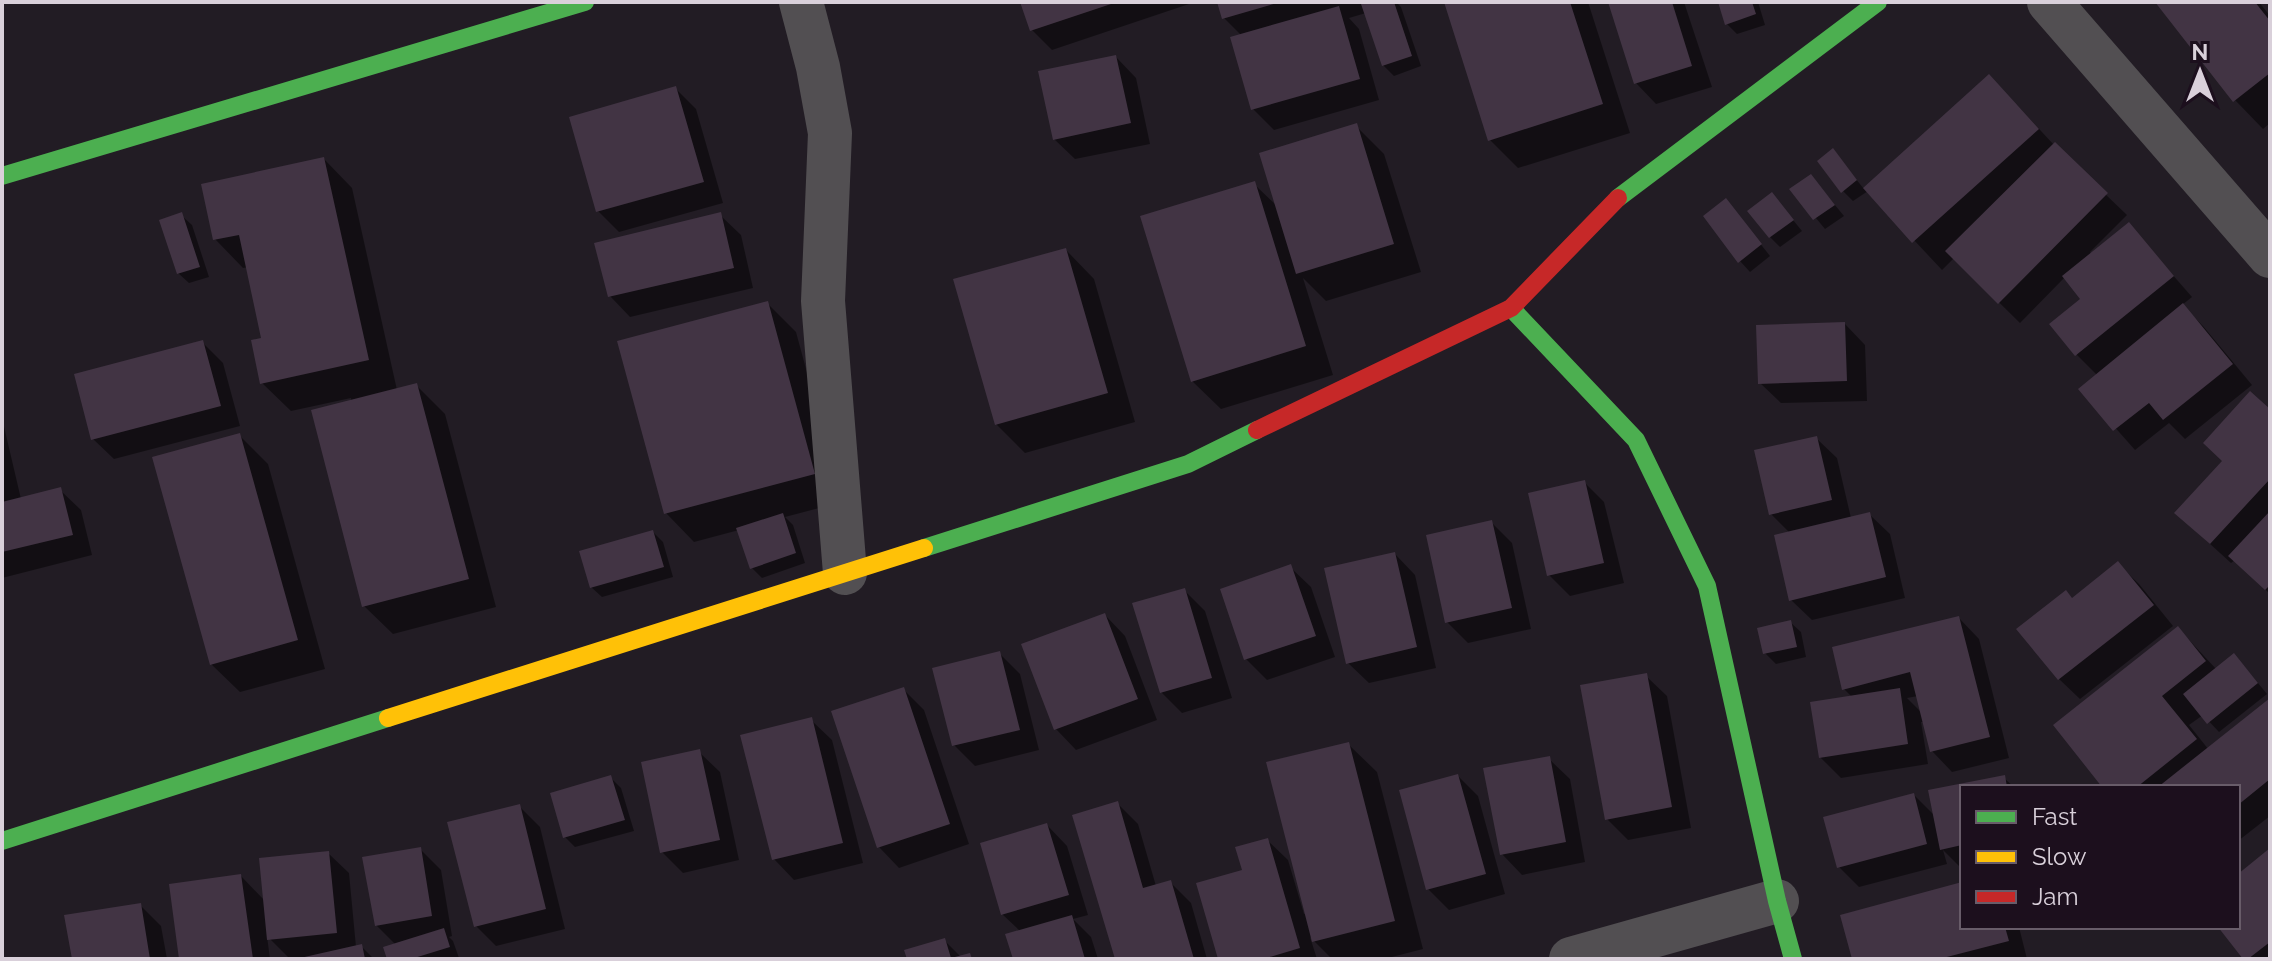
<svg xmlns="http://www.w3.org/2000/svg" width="2272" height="961" font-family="Raleway,sans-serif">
	<rect width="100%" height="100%" fill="#221c24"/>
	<path fill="#0007" fill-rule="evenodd" d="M1022,2H1195L1052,50L1032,30Z
		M1219,2H1396L1401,7L1421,66L1394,76L1383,65L1366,13L1349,18L1359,29L1379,100L1274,130L1253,109L1242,36L1224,18Z
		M1446,2H1588L1630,133L1518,168L1490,140Z
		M1610,2H1684L1712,87L1656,104L1636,83Z
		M1720,2H1758L1765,25L1737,34L1727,24Z
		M2157,2H2259L2270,16V123L2263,129L2235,100Z
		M1116,57L1136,78L1150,144L1075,159L1054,139Z
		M675,88L696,109L723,203L619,232L598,211Z
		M2017,105L2054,145L2127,215L2090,252L2092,255L2129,225L2192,297L2182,305L2203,326L2252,385L2185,439L2169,423L2135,450L2081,389L2097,375L2077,355L2083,299L2065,277L2020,323L1954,258L1942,270L1868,191L1853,201L1843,191L1833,151L1864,189Z
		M1356,126L1384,154L1421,272L1326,301L1303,278L1333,375L1221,409L1192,381L1254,184L1278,207Z
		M324,159L352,188L397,390L416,385L445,414L496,607L393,634L364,606L351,398L291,411L262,383L264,339L248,267L243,268L215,239Z
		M1811,176L1844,216L1825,229L1792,189Z
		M1772,194L1802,231L1780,247L1770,237Z
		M1726,200L1770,256L1750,272L1740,261Z
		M181,215L192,225L209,277L189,283L178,273Z
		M720,215L741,235L753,288L630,317L610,296Z
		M1066,250L1094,279L1135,422L1025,453L996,424Z
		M768,304L796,332L842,502L785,517L793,525L805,563L762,578L752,568L739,530L694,542L666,513Z
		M1845,324L1865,345L1867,401L1781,403L1760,383Z
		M203,343L223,363L240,426L114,459L93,439Z
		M2270,412V594L2235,560L2231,563L2198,533L2224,461Z
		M2,418L21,499L60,490L81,510L92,555L2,578Z
		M239,435L268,464L325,669L240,692L211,664Z
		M1816,438L1837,458L1851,518L1869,514L1890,534L1905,598L1812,620L1791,600L1790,533L1771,514Z
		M1584,482L1604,502L1624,583L1570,596L1549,575Z
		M1491,522L1512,543L1531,629L1468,643L1447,622Z
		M653,532L663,542L673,577L602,597L591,587Z
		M1395,554L1415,575L1436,668L1369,683L1348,663Z
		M2118,564L2139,584L2173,626L2080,699L2059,679L2072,600Z
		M1290,567L1311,587L1335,657L1267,680L1246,659Z
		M1184,590L1205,611L1232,698L1182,713L1161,692Z
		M1105,615L1125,636L1157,720L1076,750L1056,729L1024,645Z
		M1959,618L1979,639L2009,758L1952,772L1932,751L1924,722H1921L1928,764L1841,778L1820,757L1852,697L1844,689ZM1918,696L1922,713L1907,698Z
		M1790,622L1801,632L1806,657L1776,664L1765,653Z
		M2178,628L2217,670L2244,666L2267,694L2219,732L2203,715L2189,725L2209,750L2270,702V816L2238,841V787H2105Z
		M999,653L1020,674L1039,750L975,766L954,745Z
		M1646,676L1667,696L1691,828L1628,840L1607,819Z
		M903,689L924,710L969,844L899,868L879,847Z
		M811,720L832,740L863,863L794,880L774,859Z
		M1348,744L1377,772L1423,949L1384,959H1332L1310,937L1317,959H1220L1244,871L1267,840L1288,860L1304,914L1307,913Z
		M699,752L720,772L739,860L683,873L662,852Z
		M1549,759L1570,779L1585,862L1522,875L1502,854Z
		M1458,776L1478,796L1505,894L1449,910L1428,889Z
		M611,778L621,788L634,831L575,847L565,837Z
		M2004,778L2014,787H1962V869L1943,850L1947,864L1859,887L1839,867L1914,795L1936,817L1931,792Z
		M1118,804L1138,824L1156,886L1170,882L1191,903L1207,959H1117Z
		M519,806L540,827L565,929L496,946L476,926Z
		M1047,825L1067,846L1088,915L1073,919L1091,937L1098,959H1015L1020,931L1002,914Z
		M420,849L441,870L452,936L449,937L453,941L459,958L389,959L396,945L376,925Z
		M2270,851V959H2246L2220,927H2238V876Z
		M328,853L349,873L356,947L361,946L374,959H290L267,936L270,959H181L241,876L265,901Z
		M1962,884V927H2019L2027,959H1854Z
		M141,906L161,926L167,959H74Z
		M944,940L961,957L969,955L973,959H909Z"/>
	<path fill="#423444" d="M1020,2H1114V3L1030,31Z
		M1217,2H1277V3L1222,19Z
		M1367,2H1394L1412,56L1382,66L1361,4Z
		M1444,2H1570L1603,104L1488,141Z
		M1608,2H1672L1692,66L1634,84Z
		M1718,2H1752L1756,14L1725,25Z
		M2155,2H2255L2270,21V73L2233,102Z
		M1339,6L1360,79L1251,110L1230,37Z
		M1116,55L1131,123L1053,140L1038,71Z
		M1989,74L2039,129L1912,243L1863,188Z
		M676,86L704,182L596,212L569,117Z
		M1357,123L1394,244L1296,274L1259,153Z
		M2055,142L2108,193L1998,304L1945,251Z
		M1833,148L1857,180L1841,193L1817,161Z
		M324,157L369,360L260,384L251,340L261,338L239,235L213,240L201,184Z
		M1811,174L1835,205L1813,220L1789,189Z
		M1255,181L1306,346L1191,382L1140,216Z
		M1772,192L1794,220L1769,238L1747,211Z
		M1726,198L1762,244L1738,263L1703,216Z
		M182,212L200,267L177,274L159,220Z
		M721,212L734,268L608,297L594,243Z
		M2129,222L2174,276L2075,356L2049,324L2080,299L2062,276Z
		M1066,248L1108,393L995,425L953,279Z
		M768,301L815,474L664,514L617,341Z
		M2183,303L2233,364L2163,420L2149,403L2113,431L2078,389Z
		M1845,322L1847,381L1758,384L1756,325Z
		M203,340L221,406L91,440L74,374Z
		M417,383L469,579L362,607L311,410Z
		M2250,391L2270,409V479L2210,544L2174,513L2222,461L2203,443Z
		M240,433L298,640L210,665L152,457Z
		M1817,436L1832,500L1769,515L1754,450Z
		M1585,480L1604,563L1547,576L1528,493Z
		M61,487L73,535L2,552V502Z
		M2270,511V585L2265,590L2228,556Z
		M1870,512L1886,577L1789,601L1774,535Z
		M783,513L796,553L750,569L736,528Z
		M1492,520L1512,608L1445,623L1426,535Z
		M653,530L664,567L590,588L579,551Z
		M1395,552L1417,647L1346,664L1324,568Z
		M2118,561L2154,605L2058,680L2016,629L2066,590L2072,598Z
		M1291,564L1316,636L1244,660L1220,589Z
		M1185,588L1212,678L1160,693L1132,603Z
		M1105,613L1138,699L1054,730L1021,644Z
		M1959,616L1990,737L1930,752L1910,672L1842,690L1832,647Z
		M1791,620L1797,647L1763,654L1757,628Z
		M2178,626L2206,661L2162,696L2197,739L2137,787H2102L2053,725Z
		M1000,651L1020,730L952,746L932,668Z
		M2234,653L2258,683L2207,724L2183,694Z
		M1647,673L1672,807L1605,820L1580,685Z
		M904,687L950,824L877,848L831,711Z
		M1900,688L1908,744L1819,758L1810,702Z
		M2270,698V779L2238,805V787H2158Z
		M812,717L843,843L772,860L740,735Z
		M1349,742L1395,921L1312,942L1266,762Z
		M700,749L720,840L660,853L641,762Z
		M1550,756L1566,842L1500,855L1483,768Z
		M1458,774L1486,874L1426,890L1399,790Z
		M611,775L625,820L563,838L550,793Z
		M2005,775L2007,787H1962V845L1940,850L1928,790Z
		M1914,793L1927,844L1837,868L1823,817Z
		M1118,801L1143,888L1171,880L1194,959H1115L1072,815Z
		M520,804L546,909L474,927L447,822Z
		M1047,823L1069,895L1001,915L980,843Z
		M1268,838L1300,948L1263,959H1218L1196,883L1242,870L1235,847Z
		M421,847L432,916L375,926L362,857Z
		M2270,848V942L2248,959H2243L2218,927H2238V874Z
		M329,851L337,933L267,940L259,858Z
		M241,874L253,959H179L169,884Z
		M1962,882V927H2005L2009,941L1939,959H1852L1840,915Z
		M141,903L150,959H72L64,915Z
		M1072,915L1085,959H1013L1005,934Z
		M444,928L450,947L411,959H387L383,947Z
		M945,938L951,958L970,953L972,959H907L904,950Z
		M362,944L365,959H300V958Z"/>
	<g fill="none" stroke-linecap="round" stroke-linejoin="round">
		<path stroke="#524f52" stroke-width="44" d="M801,2L818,67L830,133L823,301L845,573
			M2049,2L2270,256
			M1571,959L1777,901"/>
		<path stroke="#4caf50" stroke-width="18" d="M2,176L585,2
			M1618,198L1878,2
			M1511,308L1636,440L1707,586L1777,901L1793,959
			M924,548L1188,464L1257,430
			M2,841L388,718"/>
		<path stroke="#ffc107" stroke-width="18" d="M388,718L924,548"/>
		<path stroke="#c62828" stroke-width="18" d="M1257,430L1511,308L1618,198"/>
	</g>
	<rect width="2272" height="961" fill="none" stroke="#d9d0da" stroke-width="8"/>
	<rect x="1960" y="785" width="280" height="144" fill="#1c0f1d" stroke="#685c69" stroke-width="2"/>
	<rect x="1976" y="811" width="40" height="12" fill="#4caf50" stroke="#685c69" stroke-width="2"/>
	<text x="2032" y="825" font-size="24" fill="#d9d0da">Fast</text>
	<rect x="1976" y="851" width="40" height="12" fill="#ffc107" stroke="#685c69" stroke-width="2"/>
	<text x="2032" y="865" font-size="24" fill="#d9d0da">Slow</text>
	<rect x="1976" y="891" width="40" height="12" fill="#c62828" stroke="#685c69" stroke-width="2"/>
	<text x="2032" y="905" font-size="24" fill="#d9d0da">Jam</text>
	<g transform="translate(2200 72)" stroke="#1c0f1d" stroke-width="6" paint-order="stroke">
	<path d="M0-6L14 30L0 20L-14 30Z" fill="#d9d0da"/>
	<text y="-12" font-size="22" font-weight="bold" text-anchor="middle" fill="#d9d0da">N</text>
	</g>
</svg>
